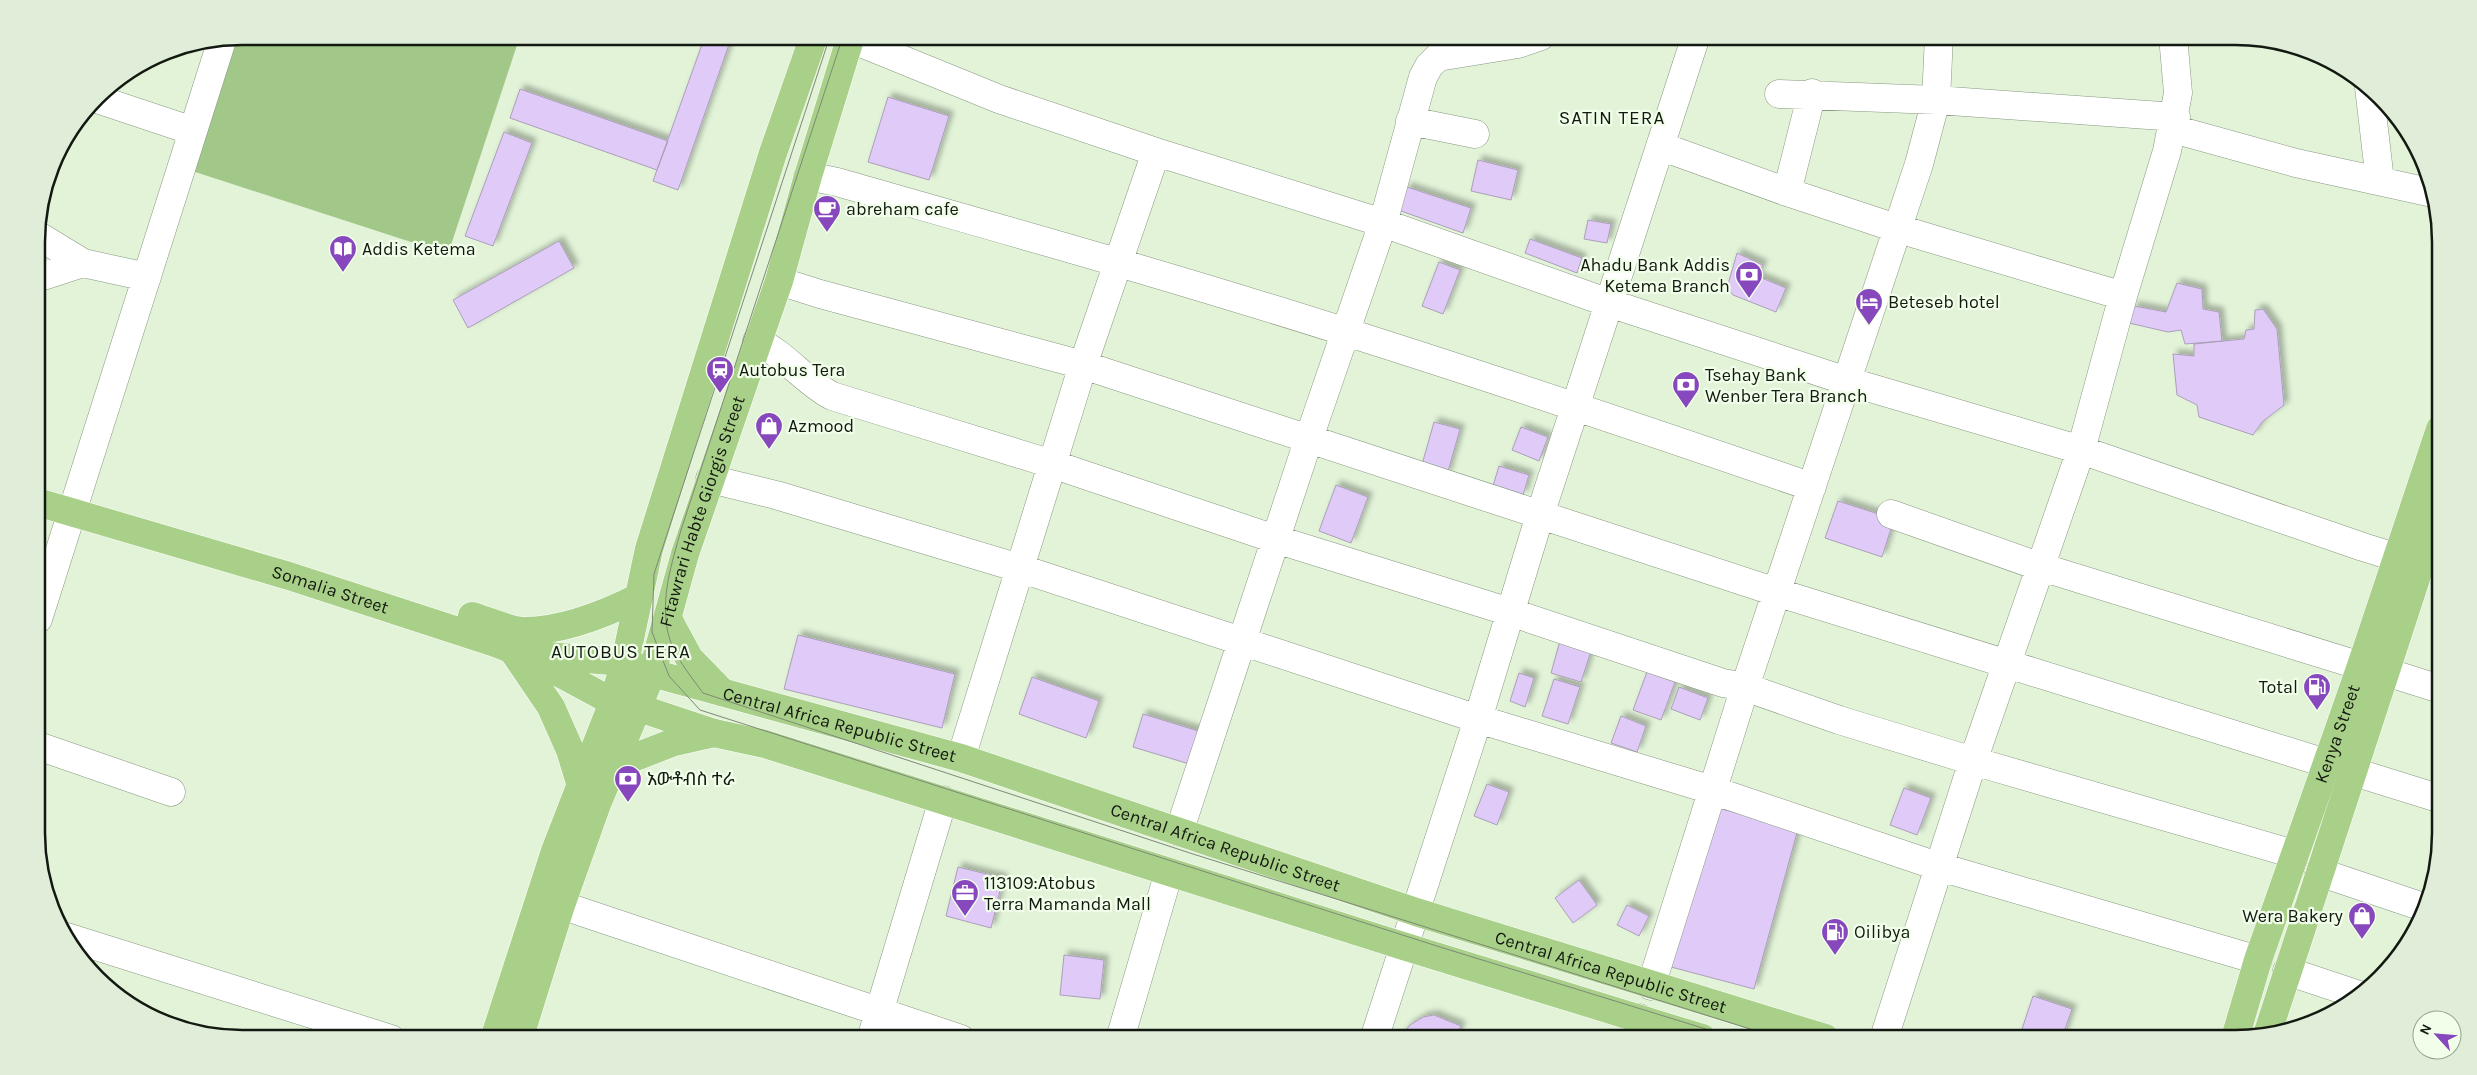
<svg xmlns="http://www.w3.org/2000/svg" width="2477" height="1075" font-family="Karla,'Noto Sans Ethiopic',sans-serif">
	<defs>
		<filter id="shadow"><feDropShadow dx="4.5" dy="-4.5" stdDeviation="2.5" flood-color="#0004"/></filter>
	</defs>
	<rect width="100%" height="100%" fill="#e2f3d8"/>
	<path fill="#a1c789" d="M242,36H520L448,254L183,168L227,39Z"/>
	<path fill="#dfcaf8" stroke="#ab9fb9" filter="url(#shadow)" d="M705,36H732L678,190L653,181Z
		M520,89L668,141L657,170L510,118Z
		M888,97L949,116L929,180L868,162Z
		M504,132L532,143L493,246L465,236Z
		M1478,160L1518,170L1511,200L1471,191Z
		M1407,187L1471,208L1463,233L1398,210Z
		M1588,220L1611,224L1607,243L1584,239Z
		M1530,239L1582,258L1577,273L1525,253Z
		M559,241L574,268L468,328L453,300Z
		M1737,253L1763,265L1757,276L1786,288L1776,312L1733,295L1727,288Z
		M1439,262L1460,270L1443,314L1422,306Z
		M2177,283L2202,289L2203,309L2219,312L2222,341L2185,344L2181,330L2168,332L2129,323L2134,306L2166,312Z
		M2263,309L2277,329L2284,405L2262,422L2253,435L2199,417L2197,405L2177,395L2173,354L2194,356V344L2244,339L2246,330L2254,329L2255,310Z
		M1434,422L1460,429L1447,475L1421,468Z
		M1521,427L1548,437L1539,461L1512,450Z
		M1499,466L1529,475L1523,495L1493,486Z
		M1336,485L1368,497L1351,543L1319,531Z
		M1838,501L1894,519L1882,557L1825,538Z
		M798,635L955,674L942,728L784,689Z
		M1560,641L1591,651L1581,682L1551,673Z
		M1647,672L1675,682L1661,720L1633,710Z
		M1519,673L1534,678L1525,707L1510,701Z
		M1032,677L1099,701L1086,738L1019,714Z
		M1554,679L1580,687L1568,724L1542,716Z
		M1679,687L1708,698L1700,720L1671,709Z
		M1143,714L1205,733L1196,766L1133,747Z
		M1621,716L1646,726L1637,752L1611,743Z
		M1487,784L1509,792L1497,825L1474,816Z
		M1904,788L1931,798L1917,835L1890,825Z
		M1714,807L1798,829L1754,989L1671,967Z
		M958,867L1003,878L991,928L946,916Z
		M1579,880L1597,905L1573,923L1555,898Z
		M1627,905L1649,916L1639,936L1617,925Z
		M1064,955L1104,960L1100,999L1060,995Z
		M2033,996L2072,1009L2062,1038H2019Z
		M1434,1015L1461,1026L1456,1038L1399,1039L1410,1025L1423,1017Z"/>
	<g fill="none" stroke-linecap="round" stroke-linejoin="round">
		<defs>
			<path id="minor" d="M844,36L999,99L1156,152L1383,223L1609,303L1847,381L2081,450L2363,547L2440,571
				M2369,87L2380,181
				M1779,94L1936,100L2176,117
				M97,99L193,131
				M1410,121L1475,134
				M2173,129L2296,163L2433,193
				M1660,146L1787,192L1899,229L2123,296
				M808,176L837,182C1009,231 1180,279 1349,333C1504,382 1658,434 1812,487
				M1787,192L1812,93
				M37,235L83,263L147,277
				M37,278L83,263
				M779,281L820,294L1083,365L1776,592L2441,799
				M757,341C786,355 804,381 832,396L1052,464L1275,539L1510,612L1723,683L1745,687L1839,720L1973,761L2294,854
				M710,479L776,495L1019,568L1478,719L1712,790L1940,867L2258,960
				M1891,514L2041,567L2361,666
				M38,619L222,40
				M2386,672L2440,689
				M38,746L171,792
				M961,758L1083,365L1156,152
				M1179,832L1309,438L1383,223L1423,77L1429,66L1438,57L1518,44L1541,36
				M2319,872L2426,908
				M561,905L961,1039
				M67,937L391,1039
				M2287,971L2359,995
				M1651,986L1745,687L1919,164L1936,100L1939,36
				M1632,1038L1639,1018
				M1884,1038L1973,761L2081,450L2123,296L2167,151L2178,93L2173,36
				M871,1039L943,800
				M1120,1039L1169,872
				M1374,1039L1478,719L1540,515L1696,36"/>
			<g id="major">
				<path id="s1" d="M37,502L289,576L495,643L524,654L613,702L639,708L714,733L765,744L1403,946L1702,1038"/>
				<path d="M472,616C486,620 510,631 524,631C563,631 605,614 639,597"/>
				<path d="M668,619L689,658L722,692"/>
				<path d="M513,651L551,707L570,750L581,786"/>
				<path id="s2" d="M535,655L625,662L652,673L961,758L1416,912L1825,1038"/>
				<path d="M615,765L674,742L714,733"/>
				<path d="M2267,1035L2440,505"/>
				<path id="s3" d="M2235,1038L2258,960L2361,666L2440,429"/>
				<path d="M494,1039L555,851L613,702L625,662L649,549L773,153L814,36"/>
				<path id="s4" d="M519,1039L561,905L597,804L652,673L685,554L779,281L808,176L851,36"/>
			</g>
		</defs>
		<use href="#minor" stroke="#899880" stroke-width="29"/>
		<use href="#major" stroke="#fff" stroke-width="29"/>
		<use href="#minor" stroke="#fff" stroke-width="28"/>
		<use href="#major" stroke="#a9d088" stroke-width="28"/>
		<path stroke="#7e8977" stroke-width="1" d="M830,36L654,574L652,632L669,676L700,710L1440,947L1735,1038
			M843,36L681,530C672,563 660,598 668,633C673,655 690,675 703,693L1193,854L1779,1038"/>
	</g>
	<defs>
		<symbol id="cafe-pin" viewBox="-11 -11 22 30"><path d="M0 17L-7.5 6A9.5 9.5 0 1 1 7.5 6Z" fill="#8747bd" stroke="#f1ffea"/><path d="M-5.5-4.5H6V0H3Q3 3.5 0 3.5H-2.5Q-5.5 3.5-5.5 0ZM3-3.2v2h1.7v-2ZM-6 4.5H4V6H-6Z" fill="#fff"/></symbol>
		<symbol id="library-pin" viewBox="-11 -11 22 30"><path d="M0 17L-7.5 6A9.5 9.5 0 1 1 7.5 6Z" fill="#8747bd" stroke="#f1ffea"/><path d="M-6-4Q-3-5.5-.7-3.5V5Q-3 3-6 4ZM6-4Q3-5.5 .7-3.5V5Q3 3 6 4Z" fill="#fff"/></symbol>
		<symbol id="bank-pin" viewBox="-11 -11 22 30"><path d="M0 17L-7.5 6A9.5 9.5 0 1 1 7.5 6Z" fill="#8747bd" stroke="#f1ffea"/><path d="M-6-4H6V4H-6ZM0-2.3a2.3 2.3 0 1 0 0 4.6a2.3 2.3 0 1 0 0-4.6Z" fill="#fff"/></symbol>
		<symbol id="hotel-pin" viewBox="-11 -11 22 30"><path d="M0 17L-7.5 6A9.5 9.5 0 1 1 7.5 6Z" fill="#8747bd" stroke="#f1ffea"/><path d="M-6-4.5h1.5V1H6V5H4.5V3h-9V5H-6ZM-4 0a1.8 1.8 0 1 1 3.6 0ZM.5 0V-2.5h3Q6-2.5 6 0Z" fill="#fff"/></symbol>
		<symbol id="station-pin" viewBox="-11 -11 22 30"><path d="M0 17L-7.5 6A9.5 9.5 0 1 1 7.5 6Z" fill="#8747bd" stroke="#f1ffea"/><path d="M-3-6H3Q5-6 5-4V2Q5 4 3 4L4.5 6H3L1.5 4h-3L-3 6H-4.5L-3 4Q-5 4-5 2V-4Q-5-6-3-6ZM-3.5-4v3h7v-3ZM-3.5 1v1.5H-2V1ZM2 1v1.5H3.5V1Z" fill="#fff"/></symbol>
		<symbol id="shop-pin" viewBox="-11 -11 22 30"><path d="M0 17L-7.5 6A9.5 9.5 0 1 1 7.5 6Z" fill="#8747bd" stroke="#f1ffea"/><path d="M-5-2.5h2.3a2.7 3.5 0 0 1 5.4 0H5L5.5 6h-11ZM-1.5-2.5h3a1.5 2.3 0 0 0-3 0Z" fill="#fff"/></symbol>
		<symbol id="fuel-pin" viewBox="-11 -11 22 30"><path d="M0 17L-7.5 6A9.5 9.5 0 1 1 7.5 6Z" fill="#8747bd" stroke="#f1ffea"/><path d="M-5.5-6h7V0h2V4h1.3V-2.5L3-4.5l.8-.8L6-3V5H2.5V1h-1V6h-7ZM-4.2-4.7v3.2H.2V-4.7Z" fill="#fff"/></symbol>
		<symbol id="office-pin" viewBox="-11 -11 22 30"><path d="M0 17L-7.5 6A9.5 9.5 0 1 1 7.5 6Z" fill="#8747bd" stroke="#f1ffea"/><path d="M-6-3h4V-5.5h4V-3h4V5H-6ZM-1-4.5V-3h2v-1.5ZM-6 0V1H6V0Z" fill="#fff"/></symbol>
	</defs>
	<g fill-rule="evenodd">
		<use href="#cafe-pin" x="811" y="193" width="32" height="43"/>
		<use href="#library-pin" x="327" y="233" width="32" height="43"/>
		<use href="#bank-pin" x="1733" y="259" width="32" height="43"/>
		<use href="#hotel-pin" x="1853" y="286" width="32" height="43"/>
		<use href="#station-pin" x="704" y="354" width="32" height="43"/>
		<use href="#bank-pin" x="1670" y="369" width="32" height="43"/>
		<use href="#shop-pin" x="753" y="410" width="32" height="43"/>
		<use href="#fuel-pin" x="2301" y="671" width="32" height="43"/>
		<use href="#bank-pin" x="612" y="763" width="32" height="43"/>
		<use href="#office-pin" x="949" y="877" width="32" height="43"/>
		<use href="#shop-pin" x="2346" y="900" width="32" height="43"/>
		<use href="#fuel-pin" x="1819" y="916" width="32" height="43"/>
	</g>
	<g text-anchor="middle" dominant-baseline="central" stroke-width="4.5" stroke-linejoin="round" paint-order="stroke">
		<g font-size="18" fill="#131910" stroke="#f1ffea" text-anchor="start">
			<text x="846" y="209">abreham cafe</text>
			<text x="362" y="249">Addis Ketema</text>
			<text x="1730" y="265" text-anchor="end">Ahadu Bank Addis<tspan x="1730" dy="21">Ketema Branch</tspan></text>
			<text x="1888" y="302">Beteseb hotel</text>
			<text x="739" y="370">Autobus Tera</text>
			<text x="1705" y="375">Tsehay Bank<tspan x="1705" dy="21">Wenber Tera Branch</tspan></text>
			<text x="788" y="426">Azmood</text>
			<text x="2298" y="687" text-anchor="end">Total</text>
			<text x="647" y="779">አውቶብስ ተራ</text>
			<text x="984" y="883">113109:Atobus<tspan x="984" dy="21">Terra Mamanda Mall</tspan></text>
			<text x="2343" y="916" text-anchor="end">Wera Bakery</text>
			<text x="1854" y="932">Oilibya</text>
		</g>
		<g font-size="18" fill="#131910" stroke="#f1ffea">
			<text stroke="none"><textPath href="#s4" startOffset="559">Fitawrari Habte Giorgis Street</textPath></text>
			<text stroke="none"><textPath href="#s1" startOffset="306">Somalia Street</textPath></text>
			<text stroke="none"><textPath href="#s2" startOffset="314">Central Africa Republic Street</textPath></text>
			<text stroke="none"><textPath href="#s3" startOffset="321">Kenya Street</textPath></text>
			<text stroke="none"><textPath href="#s2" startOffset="719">Central Africa Republic Street</textPath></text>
			<text stroke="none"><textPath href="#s2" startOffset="1124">Central Africa Republic Street</textPath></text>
		</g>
		<g font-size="19" letter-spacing="1" fill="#131910" stroke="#f1ffea">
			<text x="1612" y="118">SATIN TERA</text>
			<text x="621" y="652">AUTOBUS TERA</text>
		</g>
	</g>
	<path d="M0 0H2477V1075H0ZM242 45H2235A197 197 0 0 1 2432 242V833A197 197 0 0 1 2235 1030H242A197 197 0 0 1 45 833V242A197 197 0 0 1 242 45Z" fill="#dfedd9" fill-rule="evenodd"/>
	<path fill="none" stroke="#131910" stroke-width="2.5" d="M242 45H2235A197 197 0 0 1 2432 242V833A197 197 0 0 1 2235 1030H242A197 197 0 0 1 45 833V242A197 197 0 0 1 242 45Z"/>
	<g transform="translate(2437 1035) rotate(296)"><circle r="24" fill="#f1ffea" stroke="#98a393"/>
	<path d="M0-4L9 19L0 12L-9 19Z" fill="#8747bd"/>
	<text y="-8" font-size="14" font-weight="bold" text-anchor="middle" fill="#131910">N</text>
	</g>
</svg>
